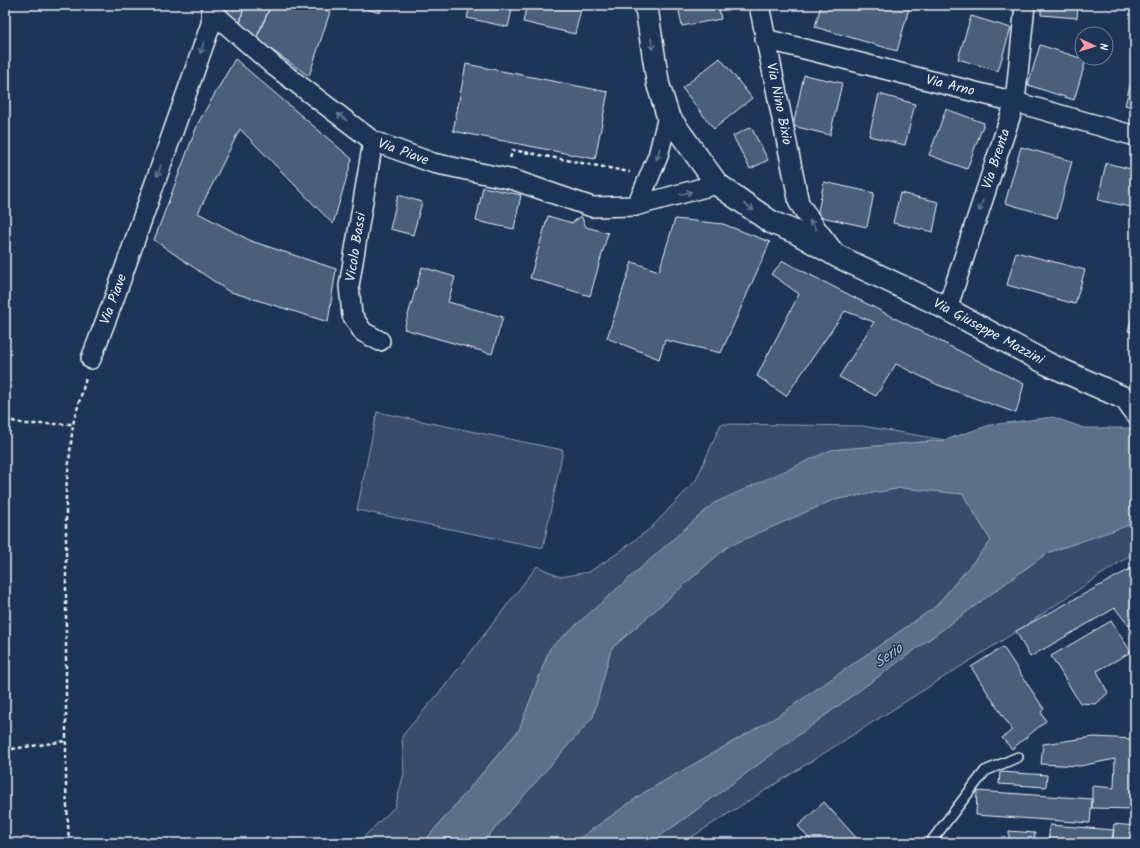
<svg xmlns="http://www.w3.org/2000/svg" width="1140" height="848" font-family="Kalam,sans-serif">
	<rect width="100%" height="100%" fill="#1d3557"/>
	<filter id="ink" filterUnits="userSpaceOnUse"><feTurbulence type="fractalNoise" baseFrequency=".025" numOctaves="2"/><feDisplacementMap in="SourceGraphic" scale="8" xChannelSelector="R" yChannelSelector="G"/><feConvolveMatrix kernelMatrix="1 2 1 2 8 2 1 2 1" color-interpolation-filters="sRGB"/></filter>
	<g filter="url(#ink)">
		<path fill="#374d6c" stroke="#909fb2" d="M377,412L563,450L543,548L357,510Z
			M721,424L863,426L945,440L831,450L550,648L519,730L423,843H357L395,807L404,773L402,736L444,687L537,566L560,577L589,572L615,555L651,528L696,480Z
			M901,488L963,494L991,541L935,607L778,716L645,792L573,843H482L593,717L611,649L727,547L833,500Z
			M1135,520V552L1017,631L682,843H650L677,824L1047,553L1126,526Z"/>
		<path fill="#5d7089" stroke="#95a4b5" d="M1053,417L1084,428H1135V520L1126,526L1047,553L677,824L650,843H573L645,792L778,716L935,607L991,541L963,494L901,488L833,500L727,547L611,649L593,717L482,843H423L519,730L550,648L714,503L831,450L945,440L990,425Z"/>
		<path fill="#495e7a" stroke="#e8f1f8" d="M218,5H244L240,24Z
			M244,5H271L256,39L240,24Z
			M271,5H316L330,12L309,76L256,39Z
			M353,5H382L380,13Z
			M470,5H513L508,27L467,18Z
			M527,5H582L575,34L523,22Z
			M678,5H718L721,19L682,26Z
			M821,5H910L897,51L815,27Z
			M1041,5H1078L1077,18L1041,15Z
			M971,16L1011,28L998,71L958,59Z
			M1040,45L1086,60L1074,100L1028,85Z
			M720,58L752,98L714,129L682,88Z
			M235,59L352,159L333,224L240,129L198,213L251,241L336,269L328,322L228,291L154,240L198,123Z
			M466,64L608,92L595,159L453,131Z
			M1133,74L1135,75V108L1125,105Z
			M804,75L842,83L830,135L793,126Z
			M879,94L915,104L905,145L869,136Z
			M946,109L984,123L967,169L929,155Z
			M751,127L768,160L750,169L733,136Z
			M1021,147L1072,161L1057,218L1005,203Z
			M1106,163L1135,170V208L1098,200Z
			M824,182L874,193L867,227L817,216Z
			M483,187L521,195L514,229L476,221Z
			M900,193L939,202L933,232L893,223Z
			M398,195L422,202L413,235L390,229Z
			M548,216L572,223L581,216L586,227L608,233L590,296L530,278Z
			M675,219L723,224L770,242L721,353L665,340L659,359L607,338L632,262L659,271Z
			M1016,252L1085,270L1075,304L1007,285Z
			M783,261L1024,384L1016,413L938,385L896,364L876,396L839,377L874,322L845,311L786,396L757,376L799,294L771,274Z
			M422,267L455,277L448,302L503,317L492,354L404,329Z
			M1135,306V333L1128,331Z
			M1132,568L1135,581V617L1129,626L1115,608L1030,657L1016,631Z
			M1111,621L1131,652L1097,671L1108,693L1096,704L1080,703L1051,656Z
			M1003,647L1044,709L1041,712L1046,721L1012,749L1002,738L1012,730L971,667Z
			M1094,737L1135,739V809L1092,808V786L1114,788L1115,759L1080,766L1041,764L1043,744Z
			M1000,772L1047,775L1046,787L999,784Z
			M977,791L1092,799L1090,823L976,815Z
			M824,802L861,843H813L798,826Z
			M1114,824L1135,826V843H1112Z
			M1050,825L1114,830L1112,843H1048Z
			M1009,831L1035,833L1034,843H1009Z"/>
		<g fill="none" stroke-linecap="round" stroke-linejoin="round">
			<defs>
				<path id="service" d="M930,843L985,771L1018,757"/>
				<g id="minor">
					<path id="s1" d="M759,5L799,203L815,227L835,253"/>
					<path id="s2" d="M211,11L274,66L373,141L433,163L514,180L592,207L635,206L717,184"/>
					<path id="s3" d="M765,39L1015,102L1135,136"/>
					<path d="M373,141L349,286L352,315L363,332L380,341"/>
					<path d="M635,206L642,194L658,156L668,116"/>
					<path id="s4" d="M947,309L1015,102L1025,5"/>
					<path id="s5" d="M91,359L114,299L211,24L212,5"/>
				</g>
				<g id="tertiary">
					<path id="s6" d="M646,5L658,84L668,116L717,184L771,222L795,232L837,256L934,302L1048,364L1126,399L1135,412"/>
				</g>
			</defs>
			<use href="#service" stroke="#e8f1f8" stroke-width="12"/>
			<use href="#minor" stroke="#e8f1f8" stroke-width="22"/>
			<use href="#tertiary" stroke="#e8f1f8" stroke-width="25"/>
			<path stroke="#e8f1f8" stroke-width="2.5" stroke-dasharray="4 3" stroke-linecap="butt" d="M510,158L513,150L630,172
				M5,419L25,424H73
				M5,750L66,741
				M69,843L66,788V490L73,424L86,378"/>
			<use href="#service" stroke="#1d3557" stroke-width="9"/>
			<use href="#minor" stroke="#1d3557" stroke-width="19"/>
			<use href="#tertiary" stroke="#1d3557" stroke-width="22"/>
		</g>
		<defs><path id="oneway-shaft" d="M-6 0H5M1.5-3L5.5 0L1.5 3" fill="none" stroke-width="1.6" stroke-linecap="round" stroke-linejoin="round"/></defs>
		<g stroke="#64778f">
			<use href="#oneway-shaft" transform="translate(652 44) rotate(81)"/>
			<use href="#oneway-shaft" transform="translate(202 48) rotate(109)"/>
			<use href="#oneway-shaft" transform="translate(342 117) rotate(-143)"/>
			<use href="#oneway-shaft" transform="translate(658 154) rotate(107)"/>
			<use href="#oneway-shaft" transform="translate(159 171) rotate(109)"/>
			<use href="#oneway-shaft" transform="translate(686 193) rotate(-14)"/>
			<use href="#oneway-shaft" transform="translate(981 206) rotate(108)"/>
			<use href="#oneway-shaft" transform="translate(749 207) rotate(35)"/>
			<use href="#oneway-shaft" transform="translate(813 225) rotate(-125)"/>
		</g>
	</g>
	<g text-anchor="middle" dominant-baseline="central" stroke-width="3" stroke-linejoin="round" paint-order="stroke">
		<g font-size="14" fill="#e8f1f8" stroke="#1d3557">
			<text stroke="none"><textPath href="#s3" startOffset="191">Via Arno</textPath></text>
			<text stroke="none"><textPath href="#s1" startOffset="101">Via Nino Bixio</textPath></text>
			<text stroke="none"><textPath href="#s2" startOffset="240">Via Piave</textPath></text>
			<text stroke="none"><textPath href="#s4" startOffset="158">Via Brenta</textPath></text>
			<text transform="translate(356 247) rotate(-81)">Vicolo Bassi</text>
			<text stroke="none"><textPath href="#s5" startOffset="64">Via Piave</textPath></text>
			<text stroke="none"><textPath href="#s6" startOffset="507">Via Giuseppe Mazzini</textPath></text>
		</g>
		<g font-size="15" font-style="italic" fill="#b7c4d1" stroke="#1d3557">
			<text transform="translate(889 656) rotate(-35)">Serio</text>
		</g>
	</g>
	<rect width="1140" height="848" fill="none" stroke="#1d3557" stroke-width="20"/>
	<rect x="10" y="10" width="1120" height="828" fill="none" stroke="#e8f1f8" stroke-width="1.5" filter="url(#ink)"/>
	<g transform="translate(1094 46) rotate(94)"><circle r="19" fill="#1d3557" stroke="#6e8097"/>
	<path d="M0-3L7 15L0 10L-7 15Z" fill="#ff9aa2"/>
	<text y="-6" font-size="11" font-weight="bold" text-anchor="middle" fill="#e8f1f8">N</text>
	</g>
</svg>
